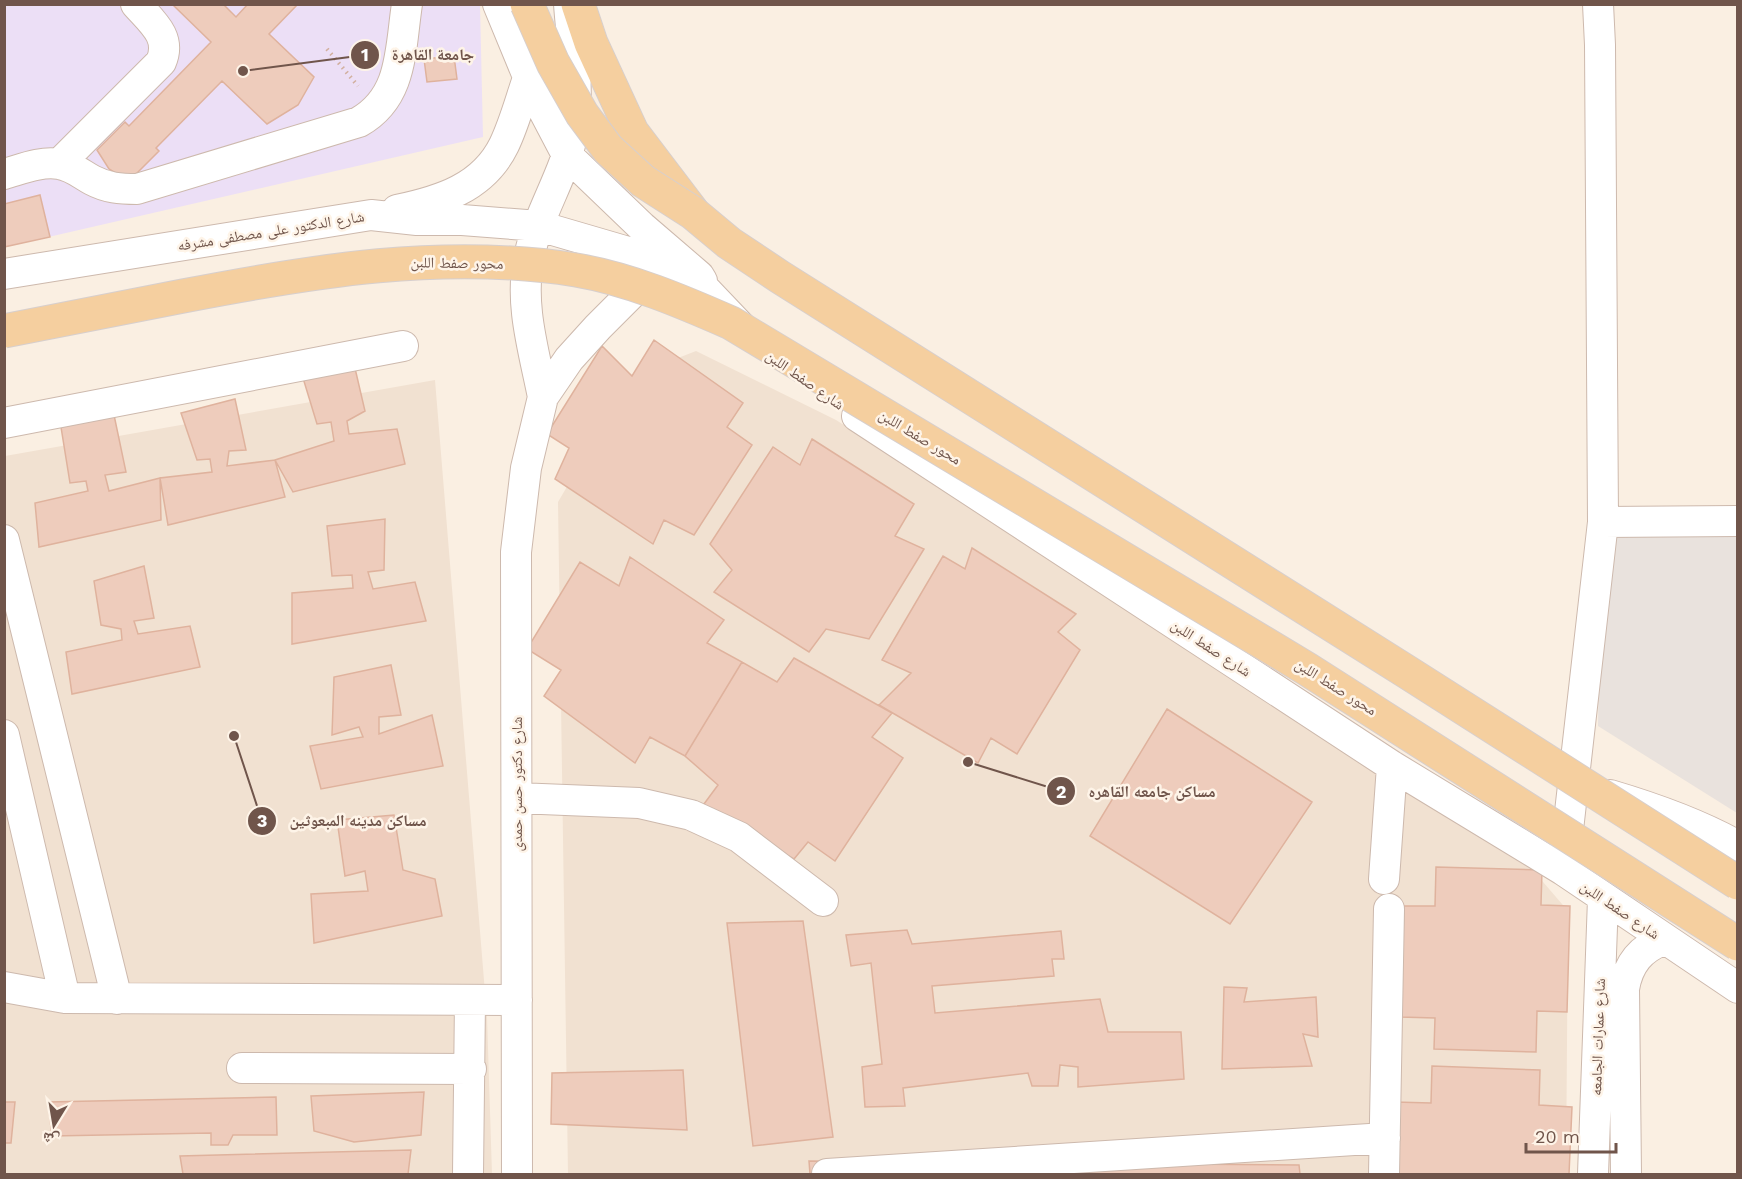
<svg xmlns="http://www.w3.org/2000/svg" width="1742" height="1179" font-family="'Work Sans','Noto Naskh Arabic',sans-serif">
	<rect width="100%" height="100%" fill="#faefe2"/>
	<path fill="#f1e1d1" d="M696,351L836,420L1520,855L1568,911L1566,1174H568L558,502L632,376Z
		M435,380L487,1017L492,1174H5V456Z"/>
	<path fill="#e9e2dd" d="M1737,524V813L1598,726L1601,525Z"/>
	<path fill="#ecdff6" d="M4,5H480L483,137L5,247Z"/>
	<path fill="#eeccbc" stroke="#dfb29d" stroke-width="1.5" d="M172,4H223L236,17L248,4H298L269,34L314,77L298,105L267,124L222,81L156,148L159,151L129,181L109,169L97,150L125,122L129,126L211,42Z
		M454,56L457,79L427,82L424,59Z
		M40,195L50,237L4,247V204Z
		M654,340L743,403L727,427L752,445L694,535L664,520L653,544L555,479L569,448L547,434L602,346L632,376Z
		M354,364L365,411L347,421L349,434L397,429L405,464L293,492L275,460L334,441L331,422L317,424L303,378Z
		M235,399L246,450L229,451L227,466L275,460L285,497L168,525L160,478L212,472L210,459L197,460L181,413Z
		M114,415L126,472L105,475L109,491L160,478L161,520L39,547L35,503L88,491L86,481L70,483L61,427Z
		M812,439L914,504L895,536L924,549L869,639L826,629L809,652L714,592L732,570L710,544L773,447L800,465Z
		M385,519L384,570L368,572L373,589L415,582L426,621L292,644V593L353,588L352,575L332,576L327,526Z
		M972,548L1076,614L1058,632L1080,650L1017,754L991,738L978,763L879,705L911,673L882,660L943,556L965,569Z
		M630,557L724,620L707,643L742,662L685,756L650,737L635,763L544,696L561,670L527,649L580,562L619,586Z
		M144,566L154,618L134,621L138,634L190,626L200,667L72,694L66,652L122,640L121,629L101,625L94,581Z
		M794,658L892,713L872,737L903,758L835,861L808,842L794,859L701,808L718,785L685,756L742,662L777,682Z
		M391,665L401,715L379,717V734L432,715L443,766L321,789L310,746L363,737L359,727L332,735L334,677Z
		M1167,709L1312,802L1230,924L1090,836Z
		M394,815L403,870L435,879L442,916L314,943L311,894L368,891L365,871L345,876L337,820Z
		M1436,867L1542,870L1541,905L1570,906L1567,1012L1537,1011L1536,1052L1434,1049L1435,1018L1400,1017L1404,906H1435Z
		M803,921L833,1137L753,1146L727,923Z
		M907,930L912,944L1061,931L1064,959H1052L1054,976L932,986L935,1013L1100,999L1108,1032H1181L1184,1079L1078,1087V1067L1060,1065L1058,1086H1032L1028,1073L903,1088L905,1106L865,1107L862,1067L882,1064L871,963L851,966L846,935Z
		M1224,987L1247,988L1244,1002L1316,997L1318,1037L1303,1034L1312,1066L1222,1069Z
		M1432,1066L1540,1070L1539,1105L1572,1107L1569,1174H1392L1395,1102L1431,1103Z
		M683,1070L687,1130L551,1124L552,1073Z
		M424,1092L421,1135L354,1142L314,1131L311,1096Z
		M276,1097L277,1135H233L228,1145H211V1133L52,1136L48,1102Z
		M4,1102H15L11,1143H4Z
		M411,1150L408,1174H183L180,1156Z
		M809,1161L1299,1165L1300,1174H810Z"/>
	<g fill="none" stroke-linecap="round" stroke-linejoin="round">
		<defs>
			<path id="minor" d="M498,4L536,96L567,155L642,227L699,276L702,281L701,285L741,327
				M59,164L161,62C172,37 152,22 136,4
				M4,174C22,169 41,161 59,164C72,166 81,174 92,180C107,188 120,189 137,189L359,122C403,97 400,50 407,4
				M397,210C440,201 483,188 504,145C516,120 522,93 532,67
				M4,274L371,215L417,220H462L539,226L628,252L674,276
				M543,397C534,351 519,304 529,257C538,213 565,175 573,132C580,91 572,46 569,4
				M857,416L1392,766L1563,870L1738,988
				M4,423L403,346
				M1603,522L1738,521
				M4,540L117,999
				M4,735L65,998
				M1610,795C1654,808 1697,823 1738,846
				M517,798L639,803L691,815L739,837L823,901
				M1565,856L1603,522L1600,45L1598,4
				M1384,879L1392,766
				M4,987L65,998L517,1000
				M242,1068L471,1069
				M468,1174L470,1000
				M517,1174L516,552L526,468L543,397L569,359L598,327L658,267
				M827,1174L1385,1138
				M1384,1174L1389,909
				M1593,1174L1603,899
				M1626,1174L1624,989C1628,964 1641,948 1664,940"/>
			<path id="major" d="M578,4L591,43L632,132L692,211"/>
		</defs>
		<use href="#minor" stroke="#cdb9ad" stroke-width="32"/>
		<use href="#major" stroke="#d7cfcd" stroke-width="35"/>
		<path stroke="#d2b09f" stroke-width="4" stroke-dasharray="1.5 4.5" stroke-linecap="butt" d="M327,49L358,86"/>
		<use href="#minor" stroke="#fff" stroke-width="30"/>
		<use href="#major" stroke="#f5cf9f" stroke-width="33"/>
		<defs>
			<path id="major-bridge" d="M527,4L553,63L582,114L608,149L643,181L693,213L729,243L780,277L1407,672L1738,883
				M4,331C64,319 124,307 183,296C312,271 444,249 576,270C629,279 681,301 731,323L1307,669L1738,944"/>
		</defs>
		<use href="#major-bridge" stroke="#d7cfcd" stroke-width="35" stroke-linecap="butt"/>
		<use href="#major-bridge" stroke="#f5cf9f" stroke-width="33"/>
	</g>
	<g text-anchor="middle" dominant-baseline="central" stroke-width="5" stroke-linejoin="round" paint-order="stroke">
		<g font-size="15" fill="#70554b" stroke="#fef4e8">
			<text transform="translate(271 231) rotate(-9)">شارع الدكتور على مصطفى مشرفه</text>
			<text transform="translate(457 263) rotate(1)">محور صفط اللبن</text>
			<text transform="translate(805 380) rotate(35)">شارع صفط اللبن</text>
			<text transform="translate(920 437) rotate(31)">محور صفط اللبن</text>
			<text transform="translate(1211 648) rotate(33)">شارع صفط اللبن</text>
			<text transform="translate(1336 687) rotate(32)">محور صفط اللبن</text>
			<text transform="translate(517 784) rotate(-90)">شارع دكتور حسن حمدى</text>
			<text transform="translate(1620 910) rotate(34)">شارع صفط اللبن</text>
			<text transform="translate(1598 1037) rotate(-88)">شارع عمارات الجامعه</text>
		</g>
	</g>
	<path fill="none" stroke="#70554b" stroke-width="2" d="M243 71L365 55M968 762L1061 791M234 736L262 821"/>
	<g fill="#70554b" stroke="#fef4e8" stroke-width="2">
		<circle cx="243" cy="71" r="6"/>
		<circle cx="968" cy="762" r="6"/>
		<circle cx="234" cy="736" r="6"/>
		<circle cx="365" cy="55" r="15"/>
		<circle cx="1061" cy="791" r="15"/>
		<circle cx="262" cy="821" r="15"/>
	</g>
	<g font-size="18" text-anchor="middle" font-weight="bold" fill="#fff">
		<text x="365" y="61">1</text>
		<text x="1061" y="798">2</text>
		<text x="262" y="827">3</text>
	</g>
	<g font-size="16" text-anchor="middle" font-weight="bold" fill="#70554b" stroke="#fef4e8" stroke-width="5" stroke-linejoin="round" paint-order="stroke">
		<text x="433" y="60">جامعة القاهرة</text>
		<text x="1152" y="797">مساكن جامعه القاهره</text>
		<text x="358" y="826">مساكن مدينه المبعوثين</text>
	</g>
	<rect width="1742" height="1179" fill="none" stroke="#70554b" stroke-width="12"/>
	<g transform="translate(54 1125) rotate(191)" stroke="#fef4e8" stroke-width="4.5" paint-order="stroke">
	<path d="M0-4.5L10 22L0 15L-10 22Z" fill="#70554b"/>
	<text y="-9" font-size="16" font-weight="bold" text-anchor="middle" fill="#70554b">ش</text>
	</g>
	<path d="M1526 1143v9h90v-9" fill="none" stroke="#70554b" stroke-width="3"/>
	<text x="1535" y="1143" font-size="18" fill="#70554b" stroke="#fef4e8" stroke-width="4.5" paint-order="stroke">20 m</text>
</svg>
